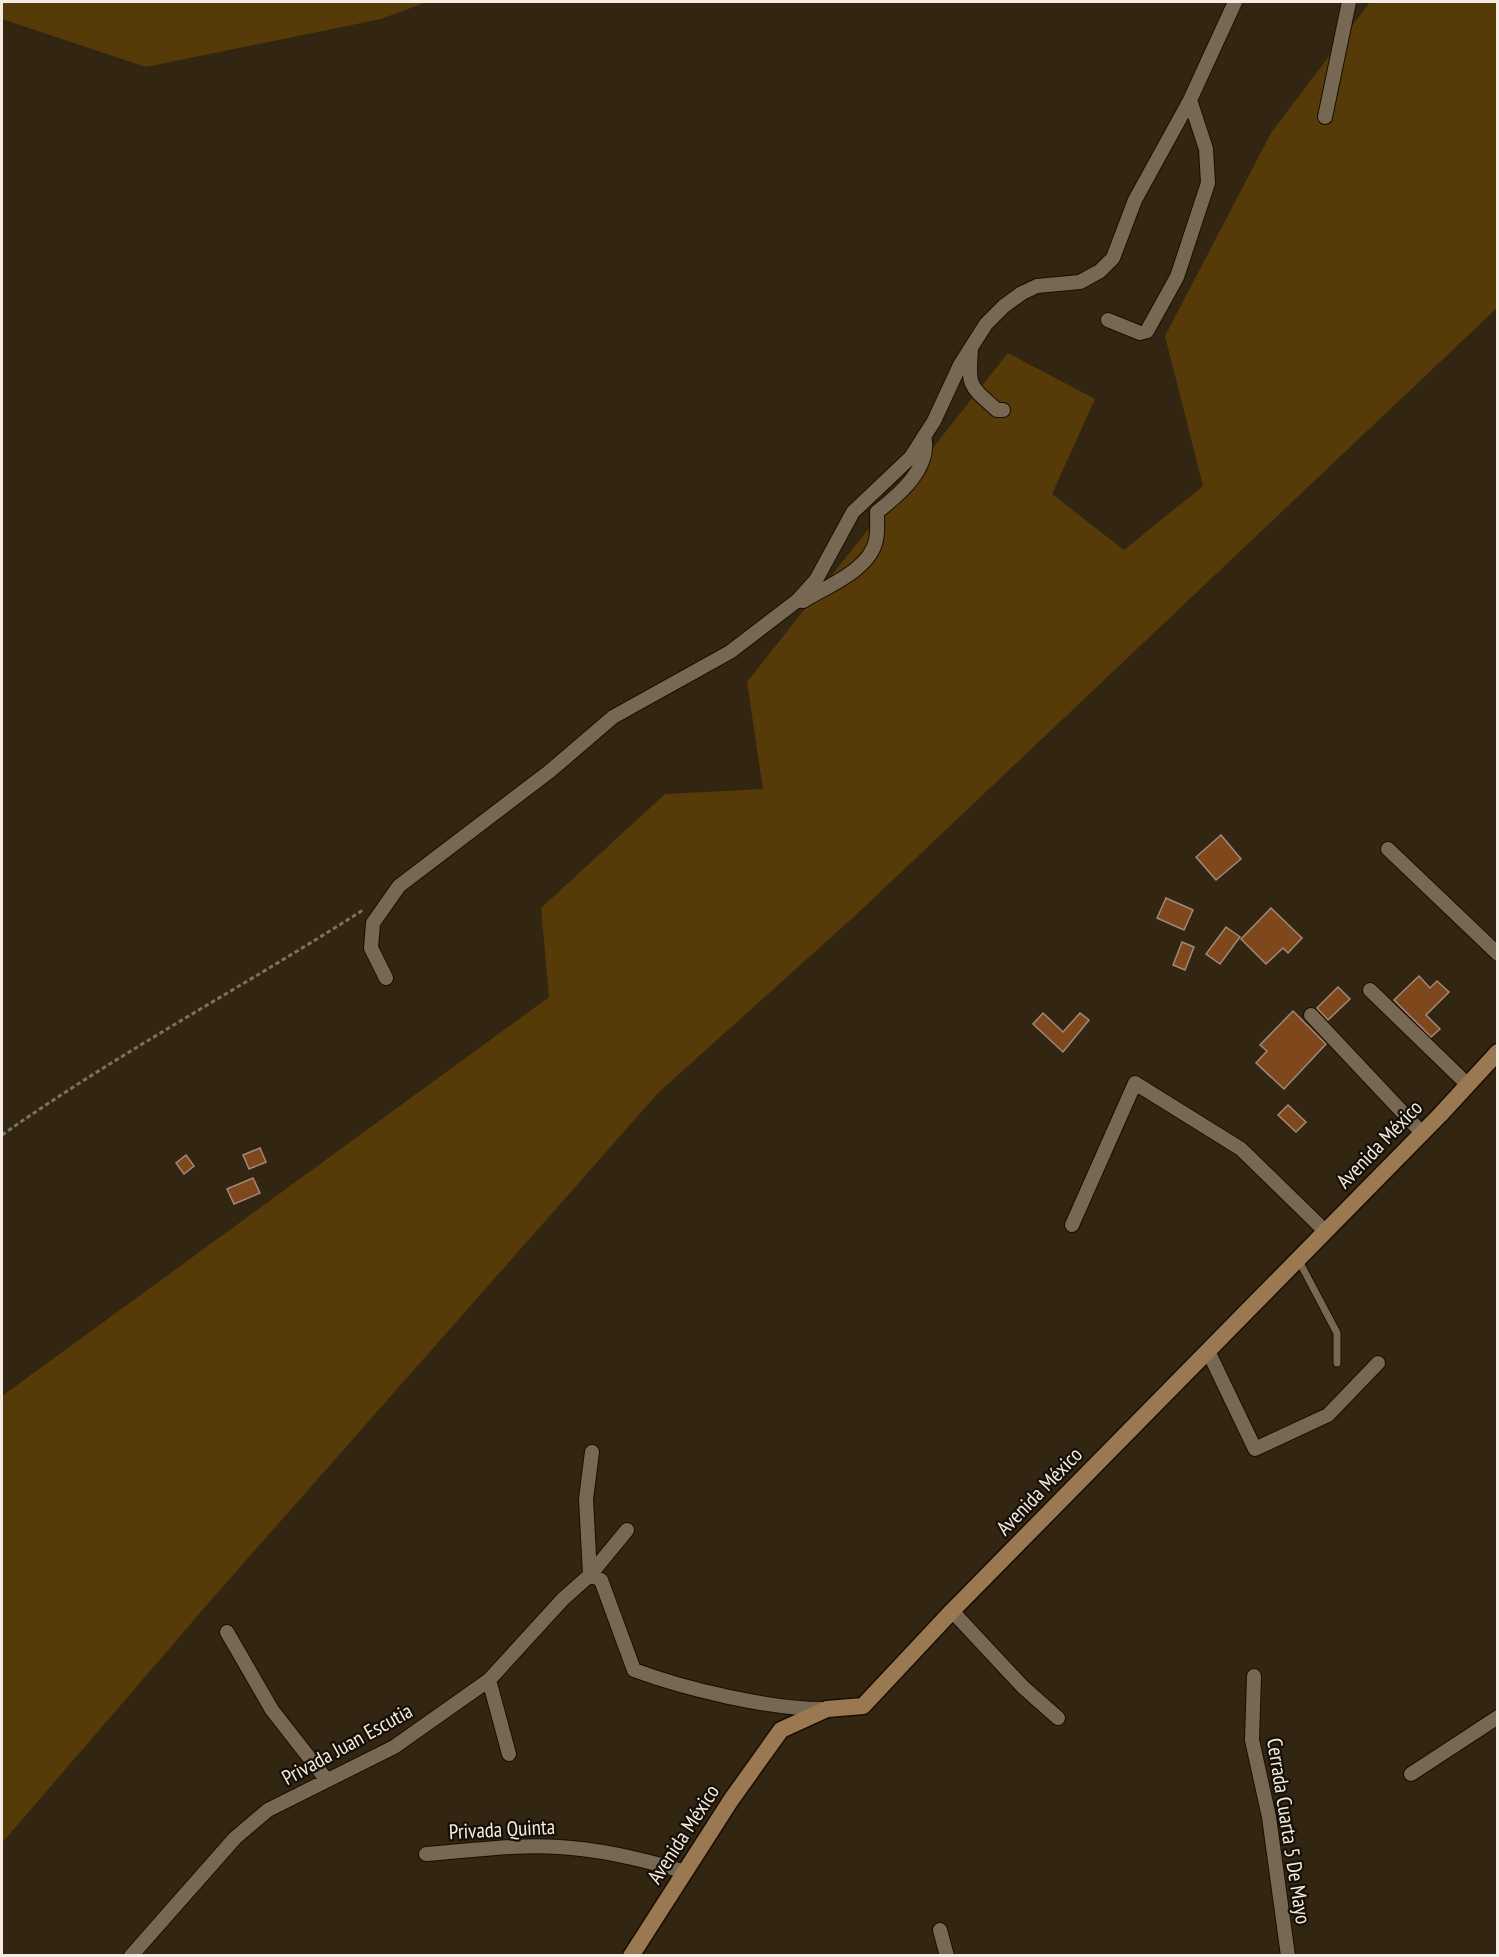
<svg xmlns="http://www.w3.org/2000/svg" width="1499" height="1957" font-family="'PT Sans Narrow',sans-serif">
	<rect width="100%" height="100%" fill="#322512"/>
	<path fill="#563a07" d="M2,2H427L381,19L146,67L2,19Z
		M1370,2H1497V308L858,913L658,1093L212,1599L2,1843V1396L549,997L541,908L665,794L763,789L747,682L1008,353L1095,399L1052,494L1124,550L1203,486L1165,336L1271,133Z"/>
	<path fill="#7f481c" stroke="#a1897a" stroke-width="1.5" d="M1221,835L1241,859L1216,880L1196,857Z
		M1166,898L1193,910L1184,930L1157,918Z
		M1271,908L1302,938L1288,953L1283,948L1266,964L1241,939Z
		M1226,927L1240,937L1220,964L1206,954Z
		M1182,942L1194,947L1185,970L1173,965Z
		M1419,976L1430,988L1437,981L1449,992L1426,1015L1440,1029L1431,1037L1394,1000Z
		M1338,987L1350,999L1328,1020L1317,1008Z
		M1293,1011L1326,1044L1284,1089L1256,1063L1267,1051L1260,1045Z
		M1043,1013L1063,1032L1080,1013L1089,1020L1063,1052L1033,1024Z
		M1288,1105L1306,1122L1296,1132L1278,1115Z
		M260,1148L266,1162L249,1169L243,1155Z
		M186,1155L194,1166L184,1174L176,1163Z
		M253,1178L260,1193L234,1204L227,1189Z"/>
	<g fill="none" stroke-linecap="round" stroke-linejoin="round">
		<defs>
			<path id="service" d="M1298,1259L1337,1333V1363"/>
			<path id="minor" d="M1325,117L1349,2
				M1108,320L1140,333L1147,331L1177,277L1208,183L1206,149L1190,100
				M971,350C968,387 969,385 997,410H1003
				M803,601C827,586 870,570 876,540C878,531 877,520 877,512C900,494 932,467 924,436
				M1388,849L1498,954
				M386,978L371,948L373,923L399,886L550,771L613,717L730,652L798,600L816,580L853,512L911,457L934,421L960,365L986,324L1004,306L1022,293L1037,286L1080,282L1100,271L1113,258L1135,200L1190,100L1235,2
				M1370,990L1468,1085
				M1311,1015L1422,1133
				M1072,1225L1135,1083L1241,1149L1325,1231
				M1208,1351L1255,1449L1328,1415L1378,1363
				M590,1575L601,1580L634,1670C685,1689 769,1709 823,1709
				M590,1575L586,1499L592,1452
				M952,1611L1023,1687L1058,1718
				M227,1632L272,1710L326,1779
				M1254,1676L1252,1740L1269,1817L1288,1956
				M489,1680L509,1754
				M1411,1774L1498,1717
				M426,1854C470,1851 515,1844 559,1847C601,1849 645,1860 686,1872
				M940,1930L947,1956
				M131,1956L235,1838L268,1810L394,1747L489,1680L563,1599L590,1575L627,1530"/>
			<path id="secondary" d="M631,1956L731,1800L781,1730L827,1709L863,1706L952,1611L1440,1115L1498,1052"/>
		</defs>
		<use href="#service" stroke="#190e00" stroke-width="9"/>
		<use href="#minor" stroke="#190e00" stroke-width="16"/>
		<use href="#secondary" stroke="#190e00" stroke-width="19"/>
		<path stroke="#7c7161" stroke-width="3" stroke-dasharray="4.5 3" stroke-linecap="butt" d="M2,1135C118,1053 243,987 363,910"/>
		<use href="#service" stroke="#776854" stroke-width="7"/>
		<use href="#minor" stroke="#776854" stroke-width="14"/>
		<use href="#secondary" stroke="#9a7952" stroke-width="16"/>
	</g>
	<g text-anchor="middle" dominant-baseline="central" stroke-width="4.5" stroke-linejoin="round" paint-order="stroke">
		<g font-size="21" fill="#f4ece0" stroke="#150f07">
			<text transform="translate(1379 1144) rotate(-46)">Avenida México</text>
			<text transform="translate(1039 1491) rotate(-46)">Avenida México</text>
			<text transform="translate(347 1744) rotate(-29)">Privada Juan Escutia</text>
			<text transform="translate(502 1829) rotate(-3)">Privada Quinta</text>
			<text transform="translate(1289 1831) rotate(81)">Cerrada Cuarta 5 De Mayo</text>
			<text transform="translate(683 1834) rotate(-57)">Avenida México</text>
		</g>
	</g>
	<rect width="1499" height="1957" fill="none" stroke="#f4ece0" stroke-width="6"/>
</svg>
